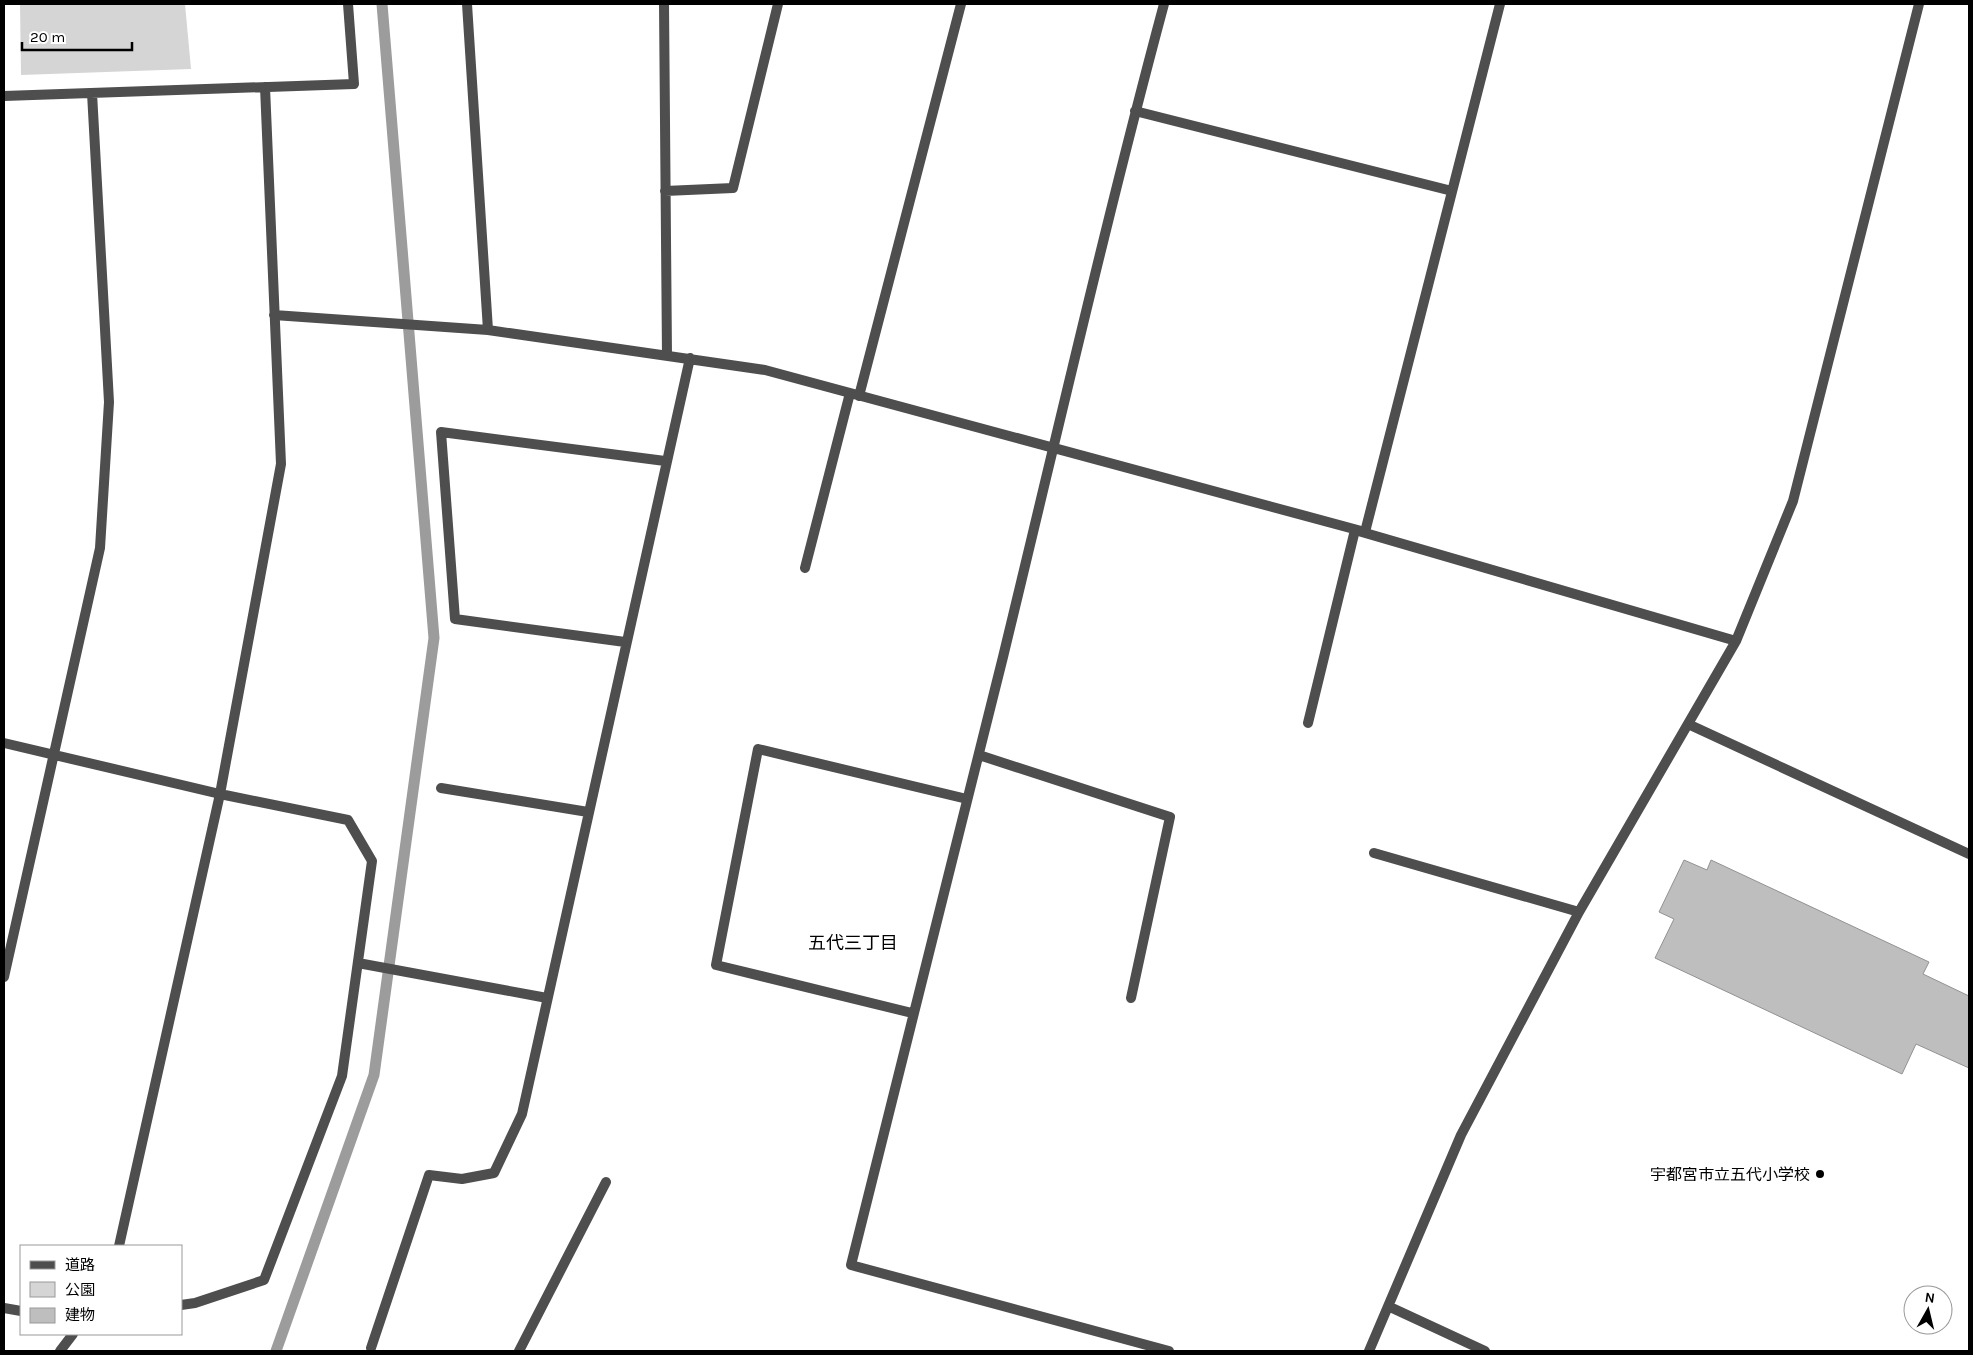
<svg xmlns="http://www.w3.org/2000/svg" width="1973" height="1355" font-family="Karla,'Noto Sans JP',sans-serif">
	<rect width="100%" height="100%" fill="#fff"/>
	<path fill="#d5d5d5" d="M20,4H185L191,69L21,75Z"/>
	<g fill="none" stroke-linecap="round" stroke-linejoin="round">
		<path stroke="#9c9c9c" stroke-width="11" d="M276,1351L374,1075L434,638L382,4"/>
	</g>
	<path fill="#bebebe" stroke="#929292" d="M1684,860L1707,870L1711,860L1929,962L1923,974L1969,996V1068L1916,1044L1902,1074L1655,958L1674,919L1659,912Z"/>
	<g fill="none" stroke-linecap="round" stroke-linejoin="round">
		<path stroke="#4e4e4e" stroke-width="10" d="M467,4L488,330L765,370L1365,532L1500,4
			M664,4L667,356
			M1164,4C1106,220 1056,439 1003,657C954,860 900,1062 851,1265L1169,1351
			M4,96L354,84L348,4
			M1135,111L1452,191
			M665,191L733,188L778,4
			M274,315L488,330
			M859,396L961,4
			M805,568L850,393
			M625,642L455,619L441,432L665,461
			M1308,723L1355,530L1736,641
			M1688,724L1969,854
			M4,743L220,794L348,820L372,861L342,1076L264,1280L195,1303L181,1305
			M979,755L1170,817L1131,998
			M441,788L588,812
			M1374,853L1579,912
			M358,963L547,998
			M4,977L100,548L109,402L92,93
			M912,1013L716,965L758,749L967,799
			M119,1246L220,794L281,464L265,87
			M1390,1307L1485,1351
			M4,1308L21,1311
			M371,1348L429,1175L462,1179L494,1173L522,1114L690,358
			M60,1351L73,1334
			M519,1351L606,1182
			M1369,1351L1461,1135L1579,912L1736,641L1793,501L1919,4"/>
	</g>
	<circle fill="#000" stroke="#fff" stroke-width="2" cx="1820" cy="1174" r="5"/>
	<g text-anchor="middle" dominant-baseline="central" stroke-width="4" stroke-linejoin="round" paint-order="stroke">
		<g font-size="16" fill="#000" stroke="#fff" text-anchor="end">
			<text x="1810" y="1174">宇都宮市立五代小学校</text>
		</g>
		<g font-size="18" fill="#000" stroke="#fff">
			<text x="853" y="943">五代三丁目</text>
		</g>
	</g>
	<rect width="1973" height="1355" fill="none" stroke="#000000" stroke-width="10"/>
	<rect x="20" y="1245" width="162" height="90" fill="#ffffff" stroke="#999999"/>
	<rect x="30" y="1261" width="25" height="8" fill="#4e4e4e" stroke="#999999"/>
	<text x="65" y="1270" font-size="15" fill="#000000">道路</text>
	<rect x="30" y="1282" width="25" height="15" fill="#d5d5d5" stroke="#999999"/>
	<text x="65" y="1295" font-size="15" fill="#000000">公園</text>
	<rect x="30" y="1308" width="25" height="15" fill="#bebebe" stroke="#999999"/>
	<text x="65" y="1320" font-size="15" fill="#000000">建物</text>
	<g transform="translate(1928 1310) rotate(8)"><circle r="24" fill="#ffffff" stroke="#999999"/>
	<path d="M0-4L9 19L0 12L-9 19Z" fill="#000000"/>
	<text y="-8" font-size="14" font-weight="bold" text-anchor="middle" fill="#000000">N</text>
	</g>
	<path d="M22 42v8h110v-8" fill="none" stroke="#000000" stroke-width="2.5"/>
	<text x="30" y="42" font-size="15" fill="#000000" stroke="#ffffff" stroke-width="4" paint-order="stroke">20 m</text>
</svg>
